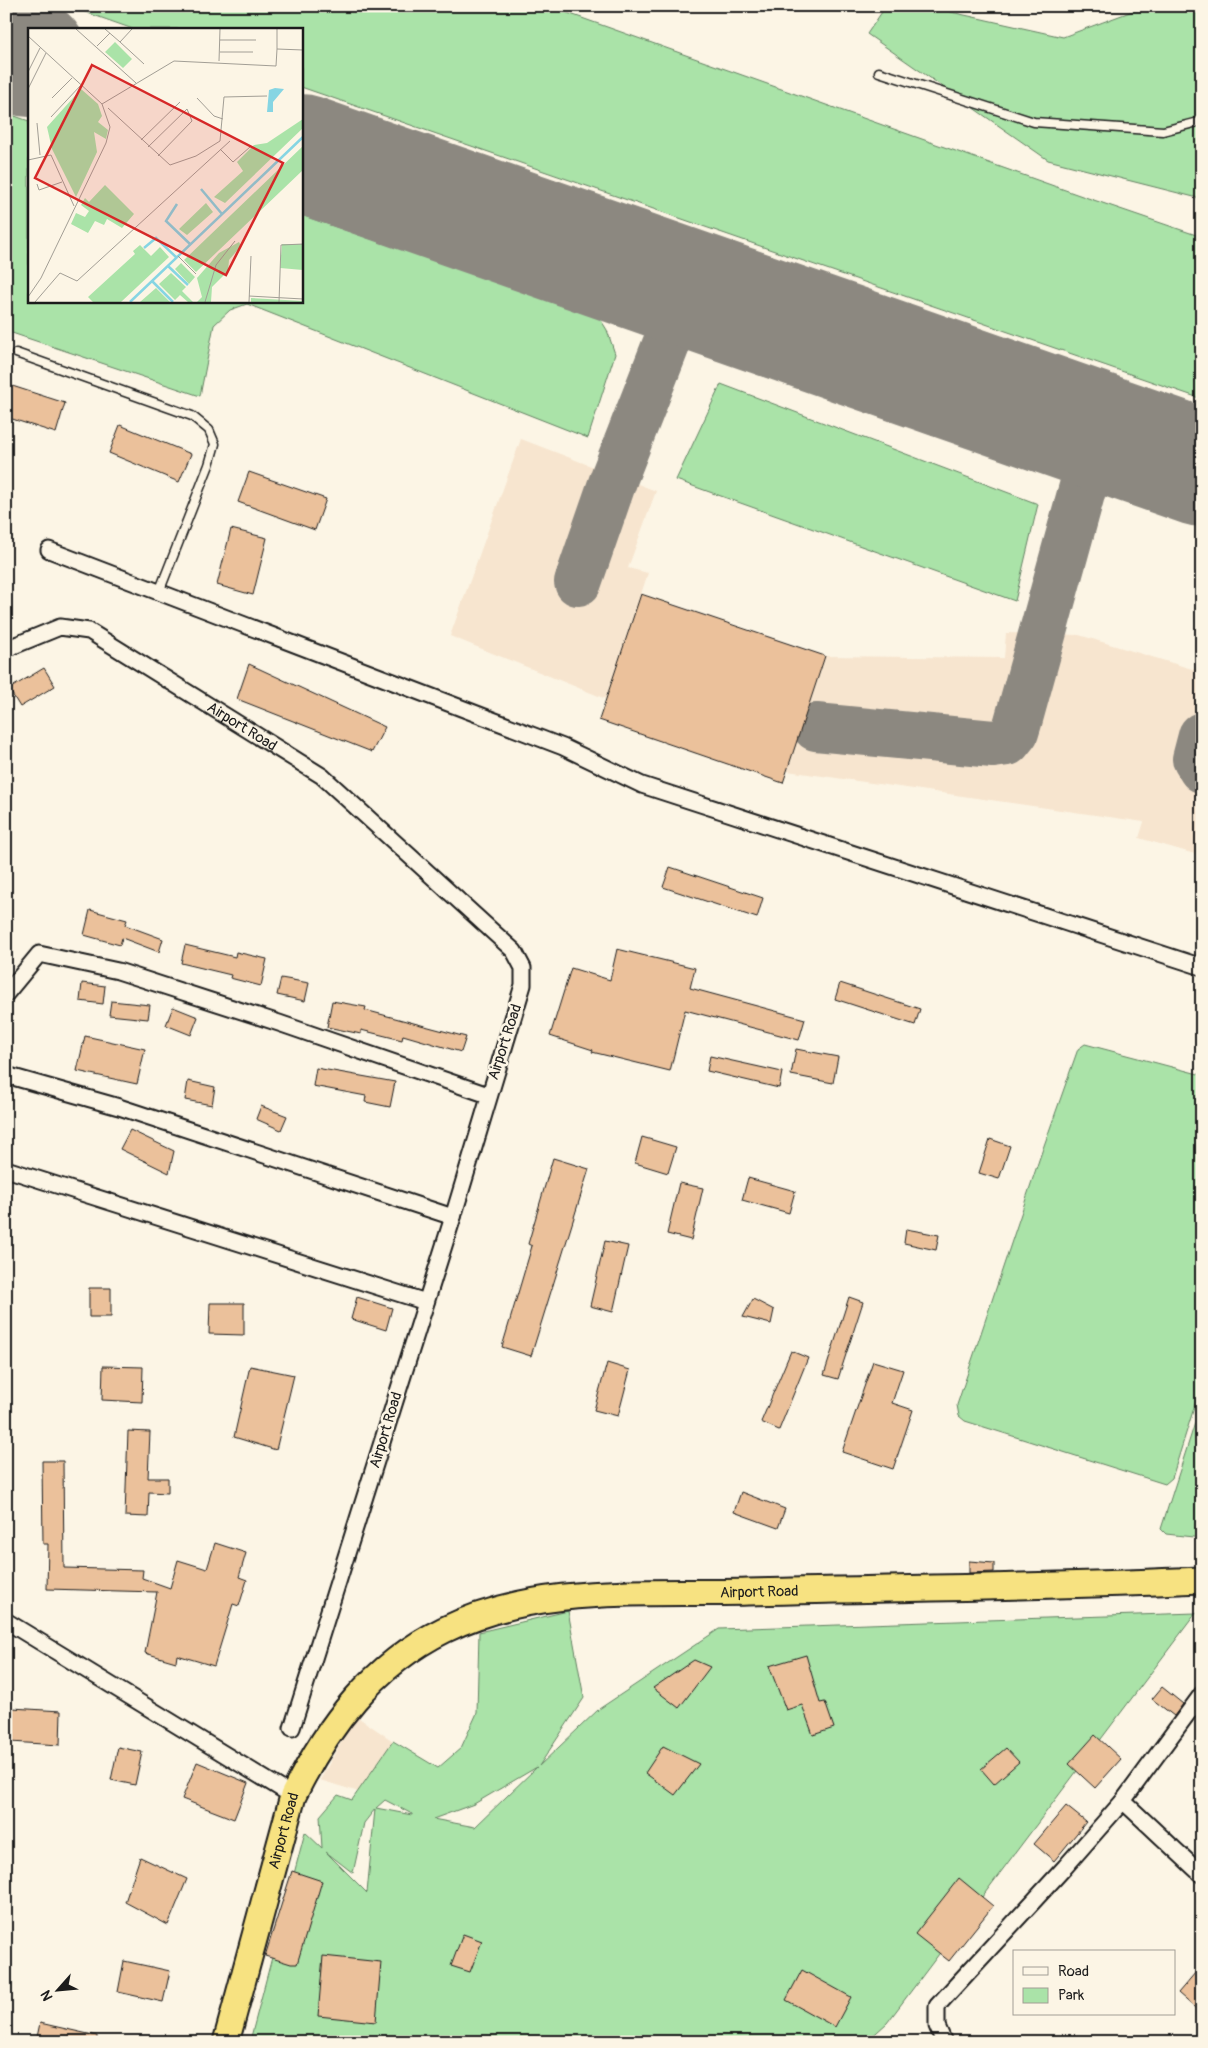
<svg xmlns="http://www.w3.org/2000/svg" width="1208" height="2048" font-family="Pangolin,sans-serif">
	<rect width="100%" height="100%" fill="#fcf5e5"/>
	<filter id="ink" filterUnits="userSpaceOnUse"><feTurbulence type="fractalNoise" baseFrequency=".02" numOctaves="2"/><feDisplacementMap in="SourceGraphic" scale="10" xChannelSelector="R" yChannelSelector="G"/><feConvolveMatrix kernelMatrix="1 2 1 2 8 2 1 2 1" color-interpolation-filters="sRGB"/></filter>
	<g filter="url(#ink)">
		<path fill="#f7e5cf" d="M521,439L656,491L628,568L648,573L606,699L450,636Z
			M1006,633L1079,635L1202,672V856L1139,838L1144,822L787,771L825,656L1004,658Z
			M356,1716L393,1741L359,1792L320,1780Z"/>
		<path fill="#aae3a8" stroke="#638062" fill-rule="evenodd" d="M68,6H548L1082,196L1202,237V399L301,87V29H133Z
			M886,6H924L1063,37L1146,6H1181L1202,13V199L1048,160L867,34Z
			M6,113L29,121V301H301V215L599,317L607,330L615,354L588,438L247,304L230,310L214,325L200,396L6,331Z
			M721,384L1038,504L1015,601L676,480Z
			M1085,1044L1202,1075V1382L1172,1478L1165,1484L965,1421L959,1416L957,1405L1040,1157L1078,1049Z
			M1202,1401V1538L1166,1534L1161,1529Z
			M568,1611L584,1698L539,1766L599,1709L719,1629L1196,1613L887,2023L866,2042H265L251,2037L305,1832L322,1848L320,1816L338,1795L352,1800L393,1741L438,1768L461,1748L477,1713L479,1632ZM537,1767L475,1827L433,1819L474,1804ZM385,1800L412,1814V1815L376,1808ZM375,1809L367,1893L326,1852L353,1873L364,1823Z"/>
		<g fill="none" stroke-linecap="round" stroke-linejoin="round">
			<path stroke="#8c8880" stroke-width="48" d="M578,582L615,475L680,309L686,301L704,294
				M816,727L993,744L1007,742L1015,732L1018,722L1098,432
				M1202,736L1196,759L1202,769"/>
			<path stroke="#8c8880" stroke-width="118" d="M6,50L29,58
				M301,153L1202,468"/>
		</g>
		<path fill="#ebc19b" stroke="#1c1c1c" d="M6,384L65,403L56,433L6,417Z
			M120,425L191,454L179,482L109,453Z
			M249,472L326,499L315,530L238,502Z
			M231,529L267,538L253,595L217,585Z
			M641,594L825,656L783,783L599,720Z
			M249,664L385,727L372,752L237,699Z
			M44,668L55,686L20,707L9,689Z
			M670,867L763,898L757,918L663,887Z
			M90,910L127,920L125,925L163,939L159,952L122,938L120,945L84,935Z
			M185,945L235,957L236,952L267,959L261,986L230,978L231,975L181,963Z
			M617,949L695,968L690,988L805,1019L799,1040L685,1010L670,1071L592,1052L593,1050L550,1036L571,968L610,980Z
			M281,978L309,983L305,1001L277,995Z
			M82,983L105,986L103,1004L80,1001Z
			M840,983L920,1009L915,1025L835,999Z
			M111,1001L150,1005L148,1019L109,1015Z
			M332,1001L366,1007L365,1010L466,1037L461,1052L403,1035L402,1040L361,1030V1034L327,1027Z
			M173,1007L198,1017L191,1035L166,1025Z
			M85,1036L145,1049L137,1084L77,1071Z
			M796,1049L838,1057L833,1083L791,1075Z
			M710,1056L782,1072L779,1088L707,1071Z
			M316,1068L395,1082L390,1107L365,1102L366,1096L313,1086Z
			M188,1081L215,1087L212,1105L185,1100Z
			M261,1106L287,1116L281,1130L256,1119Z
			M130,1130L174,1151L169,1173L120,1149Z
			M642,1137L676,1147L668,1173L635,1163Z
			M990,1139L1010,1146L999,1179L979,1173Z
			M553,1158L589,1169L531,1356L502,1347L532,1246L528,1244Z
			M748,1178L795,1191L789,1213L742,1200Z
			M679,1183L703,1188L691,1240L667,1234Z
			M906,1229L939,1235L936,1250L904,1243Z
			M605,1241L628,1246L613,1312L590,1306Z
			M89,1288H111V1317H89Z
			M357,1297L392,1308L386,1330L351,1319Z
			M849,1297L863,1302L838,1379L824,1375Z
			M753,1299L774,1310L771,1324L743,1317Z
			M210,1303H244V1335L209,1334Z
			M791,1351L808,1358L779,1430L761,1422Z
			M873,1361L903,1370L892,1403L913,1410L893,1469L842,1452Z
			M607,1363L630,1370L618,1416L594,1410Z
			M103,1366L143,1367L142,1402L102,1400Z
			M250,1366L294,1375L276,1450L234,1437Z
			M128,1431L150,1432L148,1478H168V1493L149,1492L148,1517L125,1516Z
			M42,1461H63L64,1568L143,1570L142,1578L170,1588L178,1560L207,1569L215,1543L246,1553L239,1577L247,1580L239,1606L233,1604L214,1666L177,1655L176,1662L145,1653L157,1592L47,1589L48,1544H43Z
			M741,1492L785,1509L778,1528L734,1512Z
			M969,1561L994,1563V1572L969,1573Z
			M806,1655L820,1703L825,1702L834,1728L813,1735L802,1705L786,1710L769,1666Z
			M694,1660L710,1667L679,1708L653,1688Z
			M1162,1687L1183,1704L1174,1716L1152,1699Z
			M12,1708L61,1711L60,1745L10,1742Z
			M1095,1735L1121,1759L1095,1788L1069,1764Z
			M663,1746L699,1764L675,1795L645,1773Z
			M118,1747L142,1752L135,1785L111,1780Z
			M1006,1748L1019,1762L994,1784L981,1769Z
			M197,1762L248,1783L234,1819L182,1799Z
			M1066,1806L1086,1822L1054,1861L1034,1844Z
			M140,1857L187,1879L168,1925L125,1902Z
			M292,1871L322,1881L297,1964H291L265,1956Z
			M959,1878L993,1906L949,1961L915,1934Z
			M463,1934L482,1941L470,1972L451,1966Z
			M323,1956L381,1962L376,2022L318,2016Z
			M124,1961L170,1971L163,2002L118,1992Z
			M1202,1965V2014L1178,1993Z
			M802,1970L851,1997L835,2027L786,2000Z
			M40,2023L97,2036V2042H36Z"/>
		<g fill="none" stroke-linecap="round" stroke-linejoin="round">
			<defs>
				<path id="service" d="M879,72L1034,122L1163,131L1202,121
					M16,353L192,416L209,430L215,444L209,465L159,592"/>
				<g id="minor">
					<path d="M49,550L563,747L642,785L1202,967"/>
					<path id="s1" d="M6,649L60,627L89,631L322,776L514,951L523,968V985L453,1217L292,1728"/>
					<path d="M6,994L39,954L118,971L279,1023L488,1095"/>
					<path d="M6,1075L119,1107L453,1217"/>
					<path d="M6,1169L426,1302"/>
					<path d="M6,1621L293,1796"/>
					<path d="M1123,1801L1202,1875"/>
					<path d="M944,2042L937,2026V2006L1065,1867L1123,1801L1202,1694"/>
				</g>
				<g id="trunk">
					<path id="s2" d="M226,2042L293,1796C327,1726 373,1665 444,1630C539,1583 646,1595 748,1592C899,1588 1051,1587 1202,1580"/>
				</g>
			</defs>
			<use href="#service" stroke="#1c1c1c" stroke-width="11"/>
			<use href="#minor" stroke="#1c1c1c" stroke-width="19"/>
			<use href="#trunk" stroke="#1c1c1c" stroke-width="29"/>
			<use href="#service" stroke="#fcf5e5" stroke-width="8"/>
			<use href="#minor" stroke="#fcf5e5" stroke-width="15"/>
			<use href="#trunk" stroke="#f7e281" stroke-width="25"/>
		</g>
	</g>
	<g text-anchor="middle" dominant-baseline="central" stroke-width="5" stroke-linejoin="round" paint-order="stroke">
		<g font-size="15" fill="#1c1c1c" stroke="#fcf5e5">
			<text stroke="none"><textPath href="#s1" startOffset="268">Airport Road</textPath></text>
			<text transform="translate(505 1042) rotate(-72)">Airport Road</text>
			<text transform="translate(386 1430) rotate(-73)">Airport Road</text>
			<text stroke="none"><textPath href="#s2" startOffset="804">Airport Road</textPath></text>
			<text stroke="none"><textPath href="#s2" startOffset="219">Airport Road</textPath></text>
		</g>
	</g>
	<g transform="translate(28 28)">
		<rect width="275" height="275" fill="#fcf5e5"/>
		<path d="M87,14L104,31L95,40L77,24ZM53,61L70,76L74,88L70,94L80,102L78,111L66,104L69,124L48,169L24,121L19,99ZM275,91V100L197,175L186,169L215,143L209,134L226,117L239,115ZM275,118V142L168,244L156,232ZM77,157L106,186L94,200L79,191L76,197L67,193L60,205L43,196L48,185L57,189L61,183L53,177L57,170L61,174ZM178,175L185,184L159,207L151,201ZM211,214L213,218L201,232L200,243L184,259L183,274H169L174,269L169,250L191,225ZM254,216H275V242L252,240ZM112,217L123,228L132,219L141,229L93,274H65L60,269L107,226L105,223ZM153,235L167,249L161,256L147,241ZM143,245L158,259L154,263L165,274H160L152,267L147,272L131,256ZM128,260L142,274H112ZM223,270L275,273V274H223Z" fill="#aae3a8"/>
		<path d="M247,60L256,61L245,74V84H239L241,62Z" fill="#86d5e3"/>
		<path fill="none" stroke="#86d5e3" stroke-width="2.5" d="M173,161L194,186M149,176L138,193L163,217M116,220L128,210L149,230M140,238L160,257M124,253L145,274M102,274L275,109"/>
		<path fill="none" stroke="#a29e95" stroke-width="1" d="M48,1L108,55M77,1L92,14L104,1M0,8L74,76L82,99L78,115L41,192L13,250L0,269M192,12H228M92,14L116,36M69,18L82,5M249,21V1M192,24H225M191,33L192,1M0,44L12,20M0,61L18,25M24,70L44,50M169,70L186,88L195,91M74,76L146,33L248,38L249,21L275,22M80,80L142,137L168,128L192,113L196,69L239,68M23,89L53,57M9,95L12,127M113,112L152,74M120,119L159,81L164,93L130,128M192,121L205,134L222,119M0,132L23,127L46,178M9,156L11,162L34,154M150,228L168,246M221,268L275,271M7,274L32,245L49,253L202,113M177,274L188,237L207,213M221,274L223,228M251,274L253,217L275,216"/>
		<path fill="#d62828" fill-opacity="0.15" stroke="#d62828" stroke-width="2.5" d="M64,37L255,135L198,247L7,150Z"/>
		<rect width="275" height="275" fill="none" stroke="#1c1c1c" stroke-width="2.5"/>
	</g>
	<rect width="1208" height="2048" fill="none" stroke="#fcf5e5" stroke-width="25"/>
	<rect x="12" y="12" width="1183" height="2023" fill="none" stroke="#1c1c1c" stroke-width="2" filter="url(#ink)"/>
	<rect x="1013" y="1950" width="162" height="65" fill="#fcf5e5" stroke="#a29e95"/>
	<rect x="1023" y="1967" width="25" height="8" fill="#fcf5e5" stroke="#a29e95"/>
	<text x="1058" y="1976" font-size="15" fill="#1c1c1c">Road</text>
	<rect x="1023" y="1988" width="25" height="15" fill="#aae3a8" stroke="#a29e95"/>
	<text x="1058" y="2000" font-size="15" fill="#1c1c1c">Park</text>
	<g transform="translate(58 1990) rotate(243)" stroke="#fcf5e5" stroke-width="4" paint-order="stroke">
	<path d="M0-4L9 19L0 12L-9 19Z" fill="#1c1c1c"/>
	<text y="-8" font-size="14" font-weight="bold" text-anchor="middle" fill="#1c1c1c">N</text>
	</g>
</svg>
